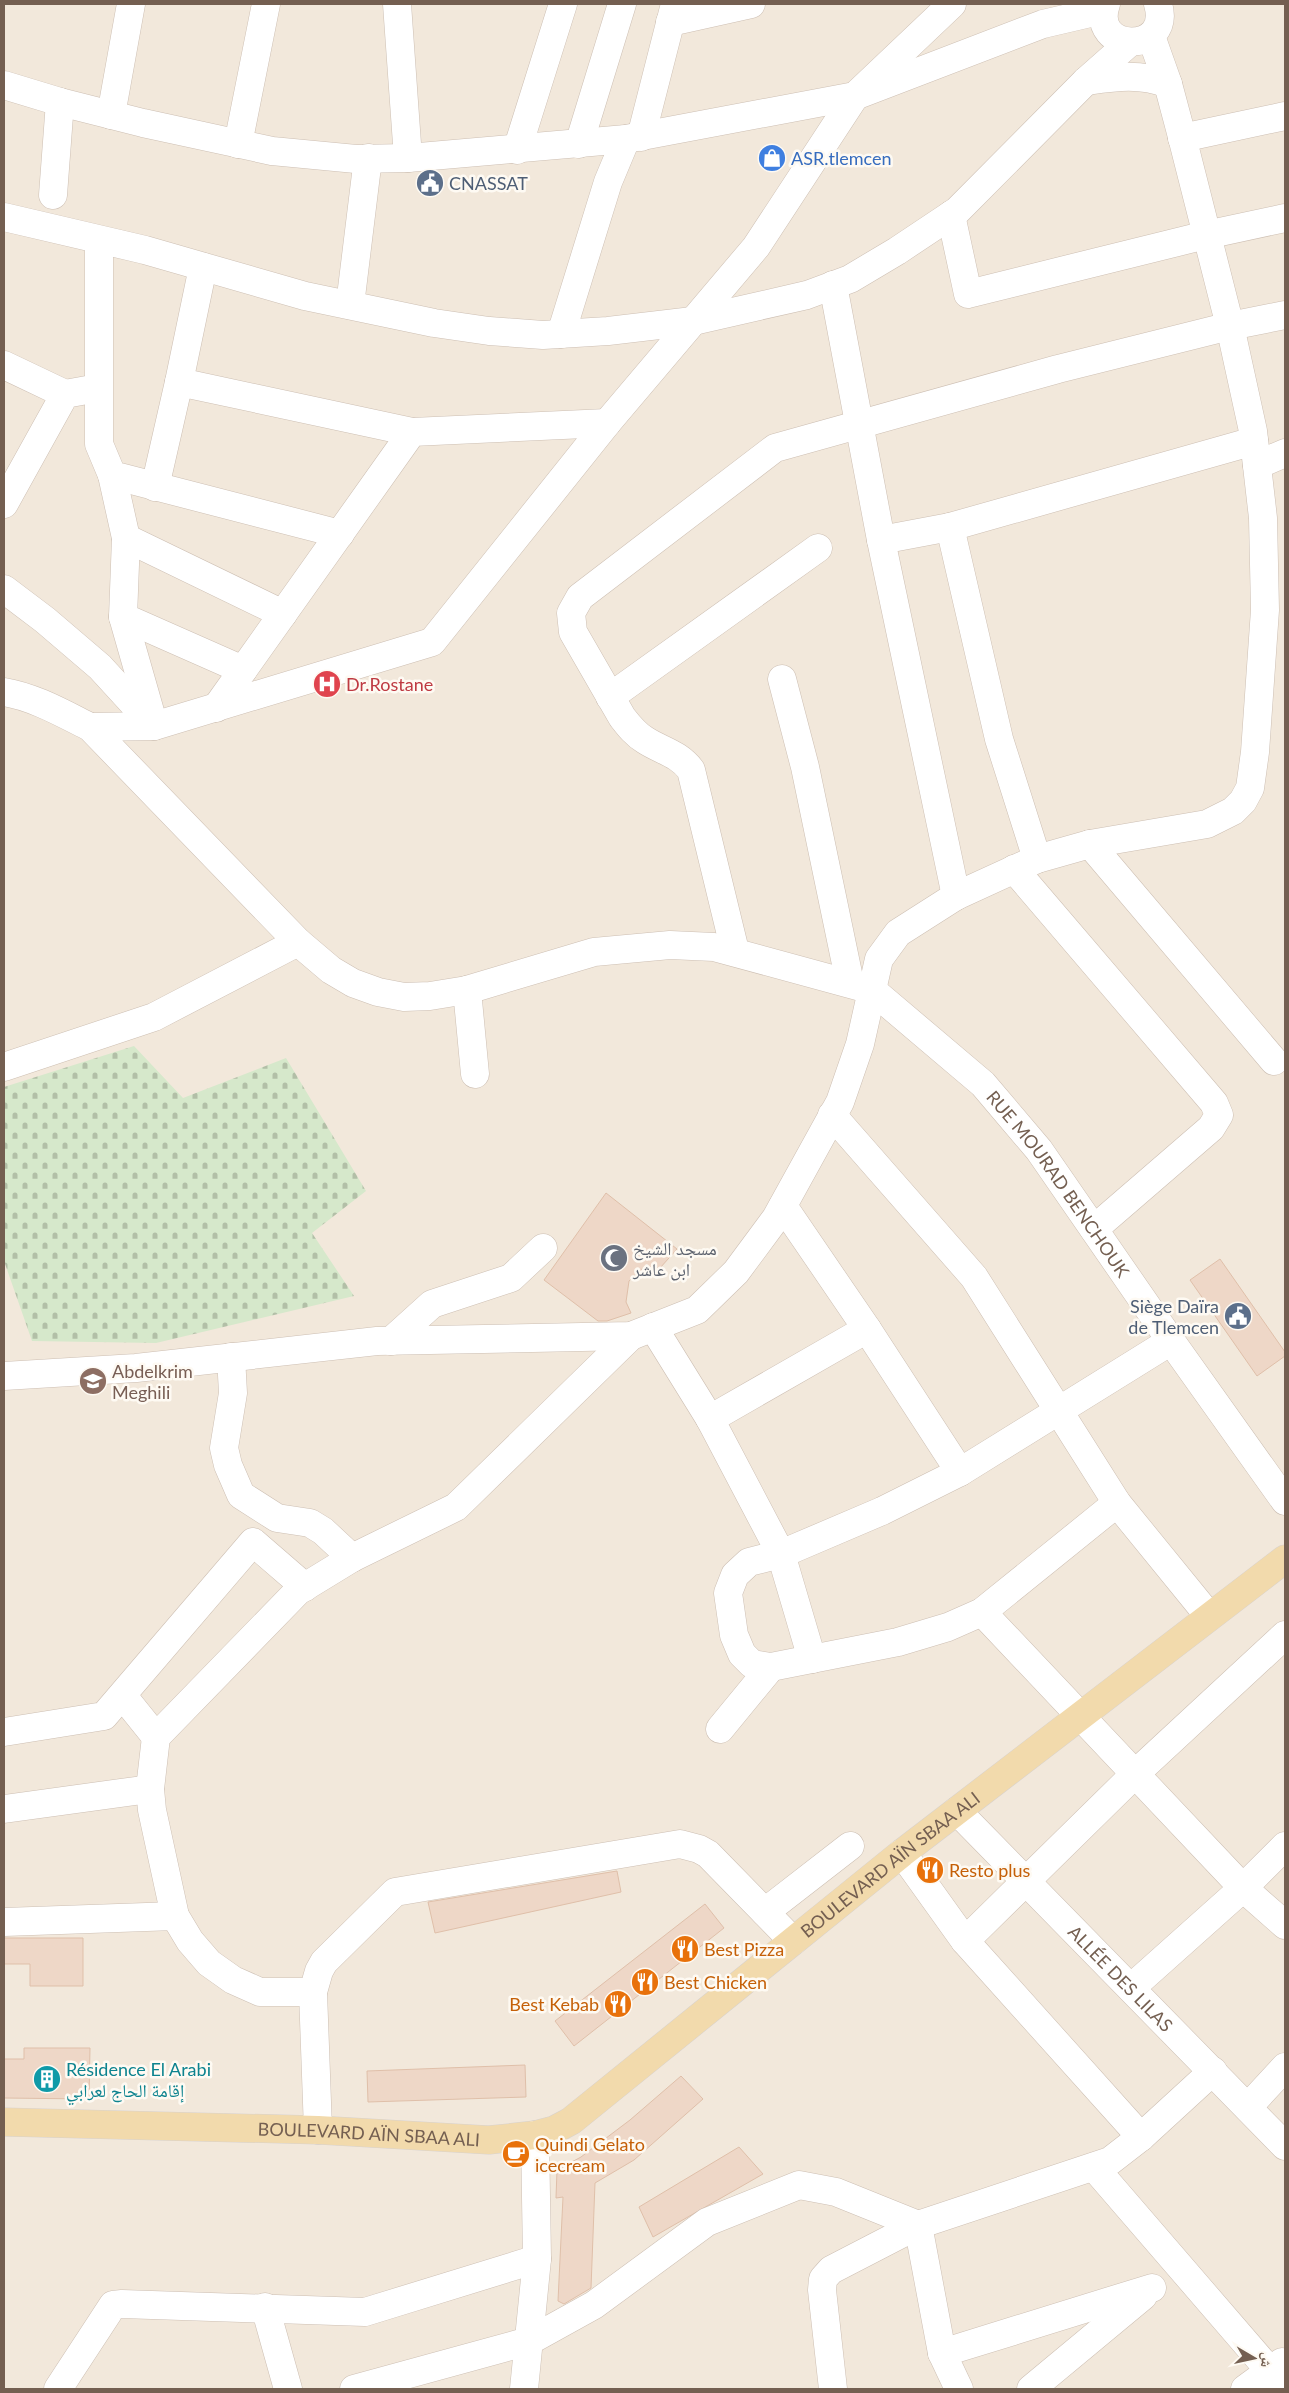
<svg xmlns="http://www.w3.org/2000/svg" width="1289" height="2393" font-family="Lato,'Noto Naskh Arabic',sans-serif">
	<defs>
		<pattern id="cemetery-stones" width="16" height="16" patternUnits="userSpaceOnUse" patternTransform="scale(1.25)"><rect width="16" height="16" fill="#d6e8cb"/><path d="M2 7V4a2 2 0 0 1 4 0v3zM10 15v-3a2 2 0 0 1 4 0v3z" fill="#b2bfa7"/></pattern>
	</defs>
	<rect width="100%" height="100%" fill="#fbf6ec"/>
	<path fill="#f2e8db" d="M4,4H1285V2389H4Z"/>
	<path fill="url(#cemetery-stones)" d="M134,1046L183,1098L286,1058L366,1191L312,1233L354,1296L156,1343L32,1341L4,1261V1087Z"/>
	<path fill="#eed7c7" stroke="#dfbfa9" d="M606,1193L677,1249L660,1268L644,1267L629,1281L626,1302L631,1313L607,1321H598L544,1280Z
		M1220,1259L1285,1352V1356L1257,1376L1190,1280Z
		M617,1871L621,1892L435,1933L428,1902Z
		M705,1904L724,1928L574,2046L555,2021Z
		M4,1938H83V1986H30V1964H4Z
		M24,2048H90L89,2099L4,2098V2059H24Z
		M525,2065L526,2097L368,2102L367,2071Z
		M681,2076L703,2099L634,2160L595,2183L591,2288L564,2304L558,2301L563,2197L556,2198L557,2170L581,2157L630,2120Z
		M739,2147L763,2174L653,2237L639,2207Z"/>
	<g fill="none" stroke-linecap="round" stroke-linejoin="round">
		<defs>
			<g id="minor">
				<path d="M397,4L408,158"/>
				<path d="M1106,4C1089,53 1173,55 1158,4"/>
				<path d="M670,22L751,4"/>
				<path d="M1086,81C1115,77 1140,73 1168,84"/>
				<path d="M4,85L60,102L143,123L272,151L356,159L408,158L626,139L855,96L1043,24L1103,10"/>
				<path d="M111,115L131,4"/>
				<path d="M641,137L675,4"/>
				<path d="M1182,138L1285,116"/>
				<path d="M238,144L266,4"/>
				<path d="M579,144L622,4"/>
				<path d="M517,150L563,4"/>
				<path d="M53,195L60,102"/>
				<path d="M951,215L968,294L1206,235L1285,218"/>
				<path d="M4,217L145,250L305,296L434,323L489,331L543,335L608,331L693,321L807,295L850,279L897,251L957,211L1086,81L1129,43"/>
				<path d="M99,240V444L112,475L340,534"/>
				<path d="M833,285L881,540L956,896"/>
				<path d="M350,305L368,158"/>
				<path d="M561,334L608,182L626,139"/>
				<path d="M4,365L65,394"/>
				<path d="M179,382L203,267"/>
				<path d="M1257,465L1285,453"/>
				<path d="M112,475L126,538L283,614"/>
				<path d="M155,487L179,382L412,432"/>
				<path d="M4,504L65,394L98,388"/>
				<path d="M950,527L999,739L1037,859"/>
				<path d="M126,538L123,617L243,670"/>
				<path d="M881,540L950,527L1254,441"/>
				<path d="M4,589L45,620L100,667L154,726"/>
				<path d="M123,617L153,722"/>
				<path d="M782,679L805,767L850,983"/>
				<path id="s1" d="M4,692C34,697 62,713 90,727L298,942L331,970L353,983L378,992L404,997L430,996L467,990L594,952L670,945L714,947L872,990L983,1084L1039,1150L1171,1341L1285,1501"/>
				<path d="M610,697L818,548"/>
				<path d="M216,708L412,432L607,423"/>
				<path d="M90,727L154,726L432,642L607,423L756,247L855,96L952,4"/>
				<path d="M1090,844L1274,1061"/>
				<path d="M1014,869L1214,1103L1219,1115L1211,1128L1094,1229"/>
				<path d="M735,951L691,770C678,753 662,751 645,740C635,734 629,726 622,717L573,632L571,613L580,597L775,448L1058,369L1230,326L1285,315"/>
				<path d="M467,990L475,1074"/>
				<path d="M4,1067L154,1017L298,942"/>
				<path d="M832,1115L974,1277L1117,1503L1209,1616"/>
				<path d="M783,1206L867,1329L960,1472"/>
				<path d="M653,1327L710,1419L781,1554L812,1659"/>
				<path d="M391,1341L432,1304L511,1278L543,1248"/>
				<path d="M231,1357L233,1393L224,1448L228,1465L241,1495L277,1518L310,1523L323,1531L352,1558"/>
				<path d="M4,1376L136,1368L377,1341L631,1336L697,1310L736,1272L776,1218L840,1102L860,1044L879,959L898,933L956,896L1037,859L1090,844L1207,824L1233,811L1243,801L1250,788L1255,752L1265,610L1263,518L1253,431L1230,326L1180,129L1168,84L1151,36"/>
				<path d="M710,1419L867,1329"/>
				<path d="M1117,1503L982,1612L948,1627L898,1642L771,1667L752,1664L742,1654L734,1635L728,1593L735,1575L749,1562L781,1554L882,1511L960,1472L1171,1341"/>
				<path d="M982,1612L1243,1888L1285,1925"/>
				<path d="M123,1696L156,1737"/>
				<path d="M720,1729L771,1667"/>
				<path d="M4,1732L104,1716L253,1542L305,1587"/>
				<path d="M4,1809L150,1789"/>
				<path id="s2" d="M957,1811L1285,2146"/>
				<path d="M902,1853L965,1941L1141,2137"/>
				<path d="M765,1912L850,1846"/>
				<path d="M4,1922L175,1916"/>
				<path d="M965,1941L1136,1773L1285,1635"/>
				<path d="M1131,1988L1243,1888L1285,1846"/>
				<path d="M313,1992H260L233,1980L209,1963L190,1941L175,1916L152,1810L150,1789L156,1737L298,1591L352,1558L456,1507L631,1336"/>
				<path d="M1248,2107L1285,2067"/>
				<path d="M318,2130L313,1992L319,1971L324,1962L395,1892L680,1844L699,1849L708,1854L793,1941"/>
				<path d="M1094,2167L1270,2371L1272,2389"/>
				<path d="M265,2307L288,2389"/>
				<path d="M942,2353L1152,2288"/>
				<path d="M58,2389L113,2305L122,2304L365,2312L537,2259"/>
				<path d="M354,2389L529,2341L594,2305L707,2222L799,2185L836,2192L918,2225L1110,2161L1141,2137L1213,2071"/>
				<path d="M524,2389L537,2259L535,2135"/>
				<path d="M833,2389L822,2290L823,2279L831,2270L918,2225L942,2353L959,2389"/>
				<path d="M1031,2389L1143,2296"/>
				<path d="M1245,2389L1282,2362"/>
			</g>
			<g id="major">
				<path id="s3" d="M4,2122L318,2130L489,2140L535,2135L554,2130L571,2121L902,1853L1285,1559"/>
			</g>
		</defs>
		<use href="#minor" stroke="#cdbfb3" stroke-width="29"/>
		<use href="#major" stroke="#d8d2ce" stroke-width="29"/>
		<use href="#minor" stroke="#fff" stroke-width="28"/>
		<use href="#major" stroke="#f2daac" stroke-width="28"/>
	</g>
	<defs>
		<symbol id="shop-disc" viewBox="-11 -11 22 22"><circle r="9.5" fill="#3f7fe0" stroke="#fefaf3"/><path d="M-5-2.5h2.3a2.7 3.5 0 0 1 5.4 0H5L5.5 6h-11ZM-1.5-2.5h3a1.5 2.3 0 0 0-3 0Z" fill="#fff"/></symbol>
		<symbol id="civic-disc" viewBox="-11 -11 22 22"><circle r="9.5" fill="#5c6f8a" stroke="#fefaf3"/><path d="M-.6-6.5H3V-4.5H.6V-3L4-1V1h2V6H-6V1h2V-1L-.6-3ZM-1.2 2.5V6h2.4V2.5Z" fill="#fff"/></symbol>
		<symbol id="hospital-disc" viewBox="-11 -11 22 22"><circle r="9.5" fill="#e0444e" stroke="#fefaf3"/><path d="M-5-5h3v3.5h4V-5h3V5h-3V1.5h-4V5h-3Z" fill="#fff"/></symbol>
		<symbol id="mosque-disc" viewBox="-11 -11 22 22"><circle r="9.5" fill="#6b7280" stroke="#fefaf3"/><path d="M3.5-4.9A6 6 0 1 0 3.5 4.9A5 5 0 1 1 3.5-4.9Z" fill="#fff"/></symbol>
		<symbol id="school-disc" viewBox="-11 -11 22 22"><circle r="9.5" fill="#8d6e63" stroke="#fefaf3"/><path d="M0-5L7-2L0 1L-7-2ZM-4 1L0 2.5L4 1V4Q0 6-4 4Z" fill="#fff"/></symbol>
		<symbol id="restaurant-disc" viewBox="-11 -11 22 22"><circle r="9.5" fill="#e8710a" stroke="#fefaf3"/><path d="M-5-6h1v4h1v-4h1v4h1v-4h1v5L-1.5 .5V6h-2V.5L-5-1ZM5-6V6H3V1.5H1.5Q1.5-4 5-6Z" fill="#fff"/></symbol>
		<symbol id="building-disc" viewBox="-11 -11 22 22"><circle r="9.5" fill="#0f9aa8" stroke="#fefaf3"/><path d="M-4-6H4V6H1V3H-1V6H-4ZM-2.5-4.3h1.7v1.8h-1.7ZM.8-4.3h1.7v1.8H.8ZM-2.5-1h1.7V.8h-1.7ZM.8-1h1.7V.8H.8Z" fill="#fff"/></symbol>
		<symbol id="cafe-disc" viewBox="-11 -11 22 22"><circle r="9.5" fill="#e8710a" stroke="#fefaf3"/><path d="M-5.5-4.5H6V0H3Q3 3.5 0 3.5H-2.5Q-5.5 3.5-5.5 0ZM3-3.2v2h1.7v-2ZM-6 4.5H4V6H-6Z" fill="#fff"/></symbol>
	</defs>
	<g fill-rule="evenodd">
		<use href="#shop-disc" x="756" y="142" width="32" height="32"/>
		<use href="#civic-disc" x="414" y="167" width="32" height="32"/>
		<use href="#hospital-disc" x="311" y="668" width="32" height="32"/>
		<use href="#mosque-disc" x="598" y="1242" width="32" height="32"/>
		<use href="#civic-disc" x="1222" y="1300" width="32" height="32"/>
		<use href="#school-disc" x="77" y="1365" width="32" height="32"/>
		<use href="#restaurant-disc" x="914" y="1854" width="32" height="32"/>
		<use href="#restaurant-disc" x="669" y="1933" width="32" height="32"/>
		<use href="#restaurant-disc" x="629" y="1966" width="32" height="32"/>
		<use href="#restaurant-disc" x="602" y="1988" width="32" height="32"/>
		<use href="#building-disc" x="31" y="2063" width="32" height="32"/>
		<use href="#cafe-disc" x="500" y="2138" width="32" height="32"/>
	</g>
	<g text-anchor="middle" dominant-baseline="central" stroke-width="5" stroke-linejoin="round" paint-order="stroke">
		<g font-size="18" fill="#366cbe" stroke="#fefaf3" text-anchor="start">
			<text x="791" y="158">ASR.tlemcen</text>
		</g>
		<g font-size="18" fill="#4e5e75" stroke="#fefaf3" text-anchor="start">
			<text x="449" y="183">CNASSAT</text>
			<text x="1219" y="1306" text-anchor="end">Siège Daïra<tspan x="1219" dy="21">de Tlemcen</tspan></text>
		</g>
		<g font-size="18" fill="#be3a42" stroke="#fefaf3" text-anchor="start">
			<text x="346" y="684">Dr.Rostane</text>
		</g>
		<g font-size="18" fill="#745f51" stroke="#fefaf3">
			<text stroke="none"><textPath href="#s1" startOffset="1265">RUE MOURAD BENCHOUK</textPath></text>
			<text stroke="none"><textPath href="#s3" startOffset="980">BOULEVARD AÏN SBAA ALI</textPath></text>
			<text stroke="none"><textPath href="#s2" startOffset="234">ALLÉE DES LILAS</textPath></text>
			<text stroke="none"><textPath href="#s3" startOffset="365">BOULEVARD AÏN SBAA ALI</textPath></text>
		</g>
		<g font-size="18" fill="#5b616d" stroke="#fefaf3" text-anchor="start">
			<text x="633" y="1248">مسجد الشيخ<tspan x="633" dy="21">ابن عاشر</tspan></text>
		</g>
		<g font-size="18" fill="#785e54" stroke="#fefaf3" text-anchor="start">
			<text x="112" y="1371">Abdelkrim<tspan x="112" dy="21">Meghili</tspan></text>
		</g>
		<g font-size="18" fill="#c56008" stroke="#fefaf3" text-anchor="start">
			<text x="949" y="1870">Resto plus</text>
			<text x="704" y="1949">Best Pizza</text>
			<text x="664" y="1982">Best Chicken</text>
			<text x="599" y="2004" text-anchor="end">Best Kebab</text>
			<text x="535" y="2144">Quindi Gelato<tspan x="535" dy="21">icecream</tspan></text>
		</g>
		<g font-size="18" fill="#0d838f" stroke="#fefaf3" text-anchor="start">
			<text x="66" y="2069">Résidence El Arabi<tspan x="66" dy="21">إقامة الحاج لعرابي</tspan></text>
		</g>
	</g>
	<rect width="1289" height="2393" fill="none" stroke="#745f51" stroke-width="10"/>
	<g transform="translate(1254 2358) rotate(99)" stroke="#fefaf3" stroke-width="4" paint-order="stroke">
	<path d="M0-4L9 19L0 12L-9 19Z" fill="#745f51"/>
	<text y="-8" font-size="14" font-weight="bold" text-anchor="middle" fill="#745f51">ش</text>
	</g>
</svg>
